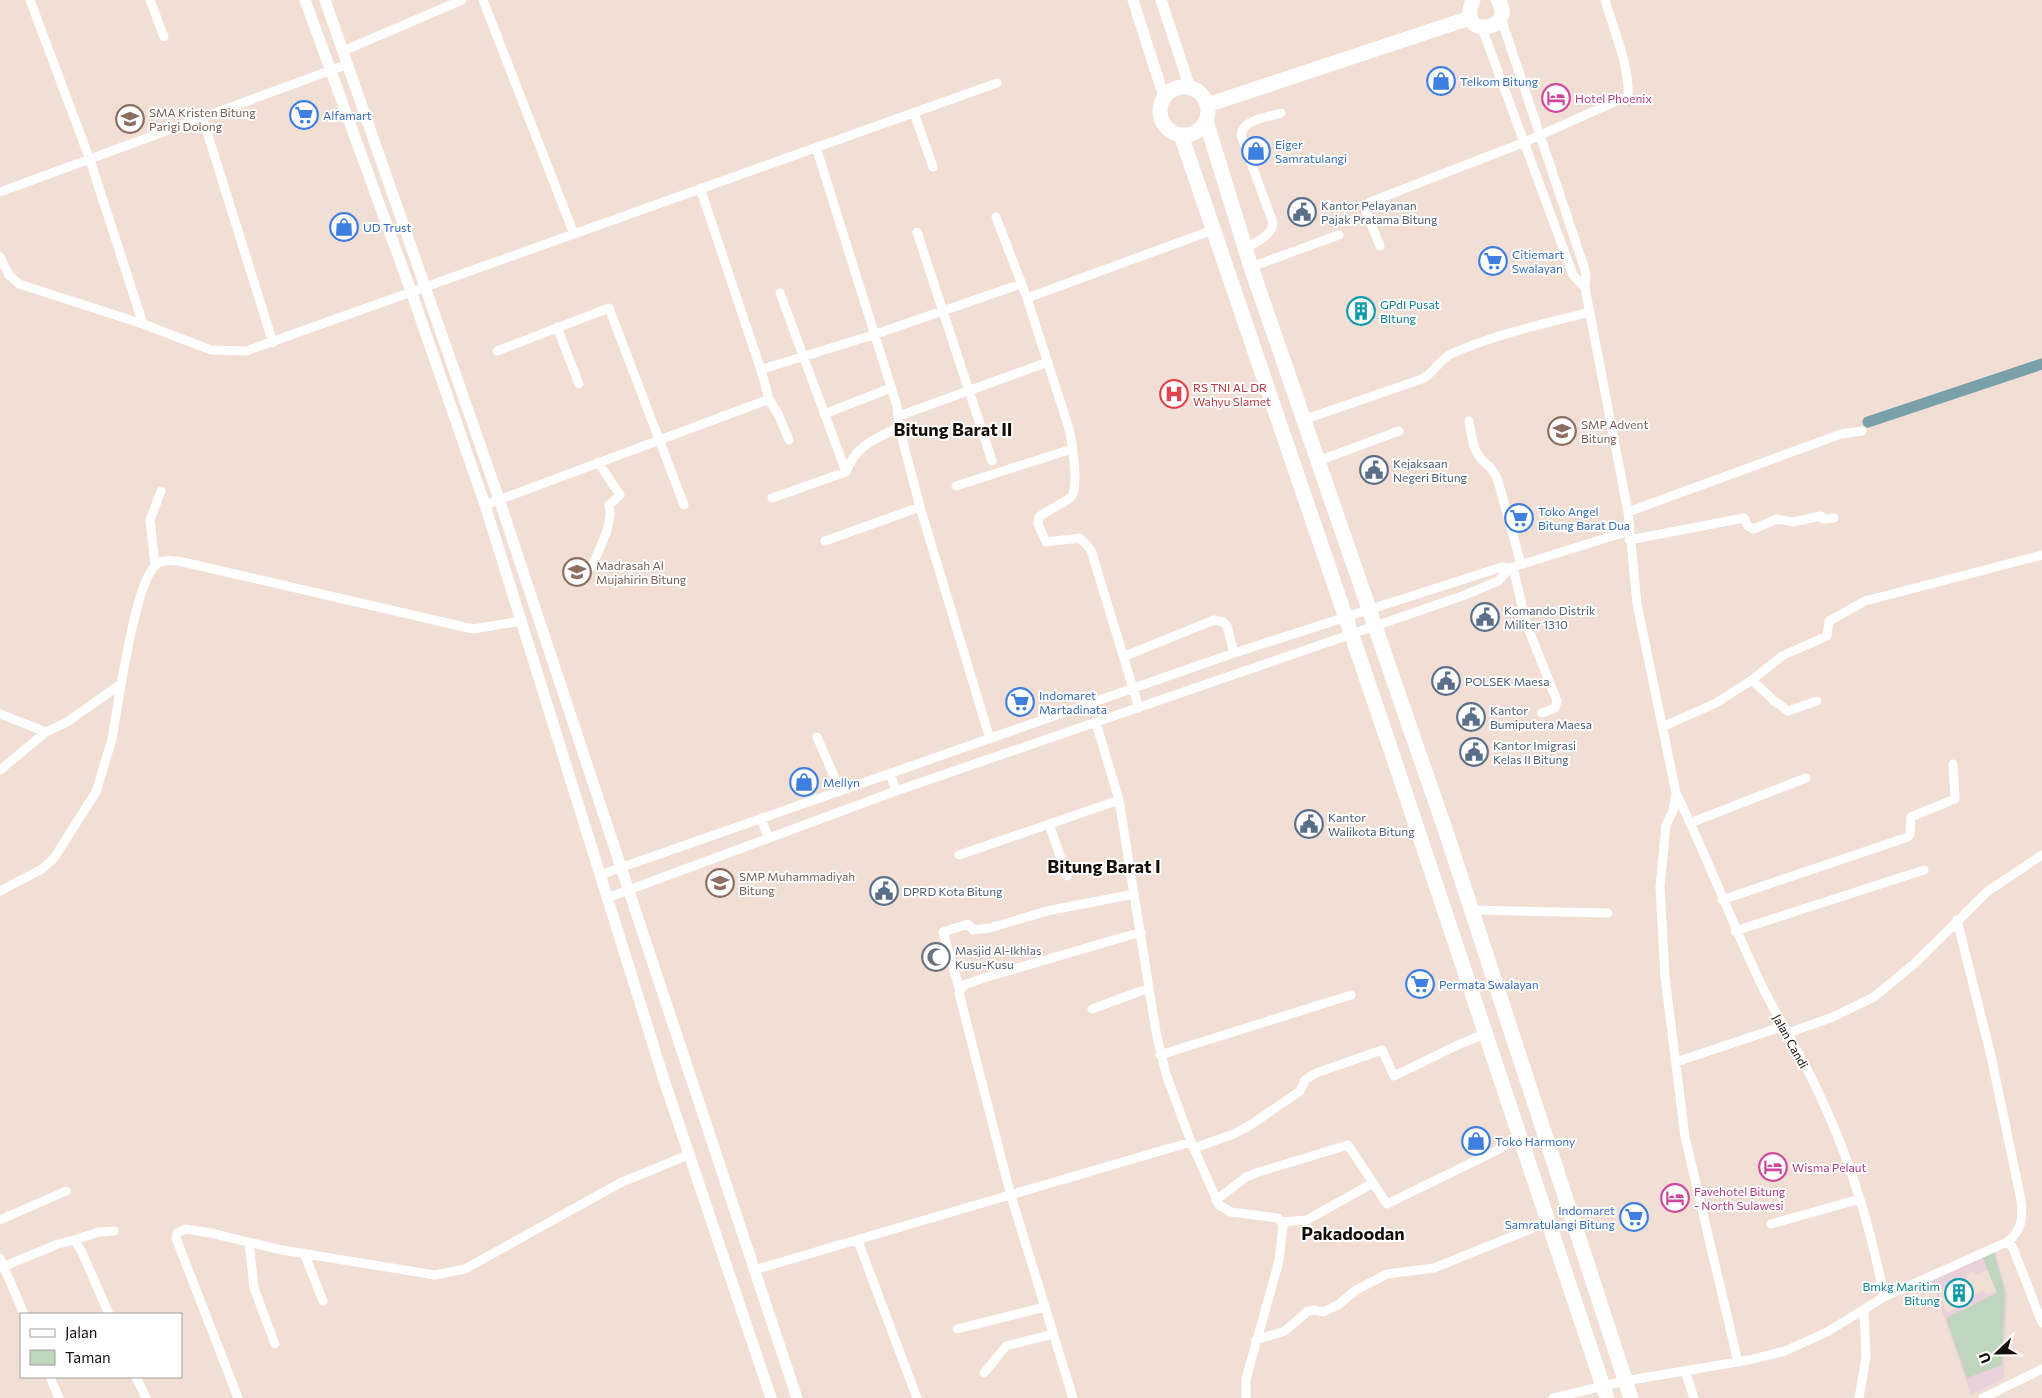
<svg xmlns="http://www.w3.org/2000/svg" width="2042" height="1398" font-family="Commissioner,sans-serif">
	<rect width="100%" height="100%" fill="#f1ded4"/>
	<path fill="#e9d1db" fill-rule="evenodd" d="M1995,1250L2007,1294L2004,1378L1971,1395L1931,1279ZM1994,1252L2005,1292L2002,1364L1997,1293L1983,1257ZM1987,1270L1996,1291L1986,1295L1983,1291L1961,1301L1962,1306L1946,1313L1939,1291L1948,1287L1947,1283L1954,1279L1956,1283L1968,1278L1966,1274L1974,1271L1976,1275Z"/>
	<path fill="#c0d5be" d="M1994,1252L2005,1292L2002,1365L1967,1378L1946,1318L1997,1293L1982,1256Z"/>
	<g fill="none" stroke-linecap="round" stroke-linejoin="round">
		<path stroke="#799fa9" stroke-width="11" d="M1868,422L2042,364"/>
		<path stroke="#fff" stroke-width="9" d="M30,0L90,160L143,324
			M150,0L164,37
			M483,0L574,234
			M1501,18L1586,273L1585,288L1628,512L1637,604L1676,793L1673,811L1666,825L1660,887L1665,977L1685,1137L1738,1362
			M1482,28L1573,275L1585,288
			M343,51L462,0
			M914,113L933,167
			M203,119L273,343
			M816,147L897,406L899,427L920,507L990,739
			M0,192L348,64
			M996,217L1027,298L1070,432C1072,445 1080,490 1070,498C1060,505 1048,510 1039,517L1038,524L1046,542L1080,538L1091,550L1139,708
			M917,232L992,461
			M1380,246L1365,209L1370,202L1525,142L1628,96C1630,67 1613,28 1605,0
			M1246,248C1256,242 1272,236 1273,223L1241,135C1243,119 1268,117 1281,113
			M0,257L9,275L19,284L143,324L211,350L246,351L997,83
			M1251,267L1339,235
			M780,293L846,472
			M1027,298L1213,230
			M557,327L579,384
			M497,351L609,308L684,505
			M766,368L873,335L1021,284
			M768,398L778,414L789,440
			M824,414L891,388
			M899,416L1048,362
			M1303,420L1422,379C1434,373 1439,360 1451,354C1495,334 1544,324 1590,312
			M1469,421C1471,432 1472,447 1479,456C1486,467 1491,463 1498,481L1521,564
			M1318,461L1399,431
			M956,486L1072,449
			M772,498L846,472C857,444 874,440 899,427
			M485,505L767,400L768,395L761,370L700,188
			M1628,512L1841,434L1862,431
			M1629,540L1744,518L1748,526L1753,529L1777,519L1793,522L1821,516L1823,519L1834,518
			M825,541L920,507
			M155,565L150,520L161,491
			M592,566C599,549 614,523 609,505L620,495L598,462
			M1513,567L1526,623L1557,701L1555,708L1542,713
			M1125,656L1214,620L1223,622L1227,626L1234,653
			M1752,680L1773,700L1788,711L1817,701
			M0,714L46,732
			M1096,723L1119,800L1156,1032L1166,1074L1191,1142L1219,1205L1231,1212L1278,1218L1283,1225L1279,1261L1246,1379V1398
			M1662,727L1716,703L1752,680L1782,656L1827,636L1829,621L1865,601L2042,555
			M817,737L840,790
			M0,770L46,732L67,722L121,684C126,660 139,576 157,564C166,558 177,561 187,563L473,629L521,621
			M890,773L896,791
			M1676,793C1707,856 1731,921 1761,984C1777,1017 1797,1048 1813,1081C1847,1150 1870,1222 1884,1297
			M761,818L768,837
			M1690,823L1806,778
			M1049,824L1067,876
			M959,855L1119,800
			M600,875L1234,653L1502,567L1510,568L1629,531
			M0,891L42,869L54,858L96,792L112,739L121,684
			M607,898L896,791L1465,595L1498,581L1510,568
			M1722,900L1908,837L1910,834L1911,817L1955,799L1953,764
			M1472,910L1608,913
			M1735,931L1924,870
			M960,991L943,932L968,924L973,930L990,928L1047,911L1134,894
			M1092,1009L1149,988
			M1788,1033L1833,1017L1874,997L1914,964L1988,891L2042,855
			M1160,1055L1351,995
			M1676,1062L1784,1026
			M1194,1148L1234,1134L1252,1124L1300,1091L1305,1080L1316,1073L1382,1050L1394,1076L1460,1044L1485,1034
			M1216,1200L1246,1177L1259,1172L1348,1145L1387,1204L1520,1139
			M0,1220L66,1191
			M1282,1222L1307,1220L1373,1183
			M1771,1224L1860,1199
			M74,1240L99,1232L114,1231
			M858,1241L917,1398
			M249,1242L254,1288L275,1344
			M2007,1242L2013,1248L2042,1323
			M304,1253L323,1301
			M0,1258L24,1314
			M0,1268L58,1244L74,1240L81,1250L109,1314
			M754,1270L1191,1142
			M957,1329L1045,1307
			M1256,1340L1285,1331L1308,1311L1315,1310L1323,1312L1338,1305L1356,1290L1387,1274L1434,1268L1548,1222
			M1685,1371L1694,1398
			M984,1373L1006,1346L1053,1334
			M50,1377L59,1398
			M136,1377L146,1398
			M238,1398L176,1238L177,1233L186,1229L211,1233L282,1250L435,1275L465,1269L620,1183L688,1155
			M1073,1398L1011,1196L959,993L964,985L987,977L1141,932
			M1553,1398L1625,1381L1749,1360L1785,1351L1827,1332L1884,1297L2007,1242C2022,1231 2023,1218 2021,1200L1991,1056L1957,920
			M1859,1398L1866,1357L1864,1311
			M1983,1398L2042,1369"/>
		<path stroke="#fff" stroke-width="11" d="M305,0L411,291L485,505L665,1083L771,1398
			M325,0L499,499L797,1398
			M1133,0L1164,97
			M1161,0L1190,88"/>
		<path stroke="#fff" stroke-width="15" d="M1473,0C1455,42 1519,30 1498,0
			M1160 111a24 24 0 1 1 48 0a24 24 0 1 1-48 0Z
			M1207,105L1470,18
			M1206,121L1251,267L1446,832L1631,1398
			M1181,135L1391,750L1607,1398"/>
	</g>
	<defs>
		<symbol id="shop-ring" viewBox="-11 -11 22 22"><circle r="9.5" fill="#fff" stroke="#3f7fe0" stroke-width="1.5"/><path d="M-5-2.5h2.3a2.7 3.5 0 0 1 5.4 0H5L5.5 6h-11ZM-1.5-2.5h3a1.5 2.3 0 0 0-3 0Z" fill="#3f7fe0"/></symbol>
		<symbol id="hotel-ring" viewBox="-11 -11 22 22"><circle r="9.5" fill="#fff" stroke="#d1479c" stroke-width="1.5"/><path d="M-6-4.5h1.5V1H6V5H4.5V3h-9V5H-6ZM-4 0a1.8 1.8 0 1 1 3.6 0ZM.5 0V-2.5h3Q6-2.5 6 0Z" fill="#d1479c"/></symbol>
		<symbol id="supermarket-ring" viewBox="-11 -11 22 22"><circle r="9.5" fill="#fff" stroke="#3f7fe0" stroke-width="1.5"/><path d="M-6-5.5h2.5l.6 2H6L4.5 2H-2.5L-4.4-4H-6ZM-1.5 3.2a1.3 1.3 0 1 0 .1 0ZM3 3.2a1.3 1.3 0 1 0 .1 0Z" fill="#3f7fe0"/></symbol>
		<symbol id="school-ring" viewBox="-11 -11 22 22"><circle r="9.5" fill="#fff" stroke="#8d6e63" stroke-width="1.5"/><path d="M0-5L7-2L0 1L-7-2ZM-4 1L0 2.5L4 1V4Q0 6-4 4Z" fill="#8d6e63"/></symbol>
		<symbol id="civic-ring" viewBox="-11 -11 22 22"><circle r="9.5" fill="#fff" stroke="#5c6f8a" stroke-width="1.5"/><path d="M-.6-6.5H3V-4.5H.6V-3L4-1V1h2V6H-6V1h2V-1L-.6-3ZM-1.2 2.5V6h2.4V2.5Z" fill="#5c6f8a"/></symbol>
		<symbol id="building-ring" viewBox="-11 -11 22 22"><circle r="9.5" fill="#fff" stroke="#0f9aa8" stroke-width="1.5"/><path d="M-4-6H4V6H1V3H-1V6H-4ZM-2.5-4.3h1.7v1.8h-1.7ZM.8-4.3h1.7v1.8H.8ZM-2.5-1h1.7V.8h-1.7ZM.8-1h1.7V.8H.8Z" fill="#0f9aa8"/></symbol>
		<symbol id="hospital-ring" viewBox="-11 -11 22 22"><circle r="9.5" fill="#fff" stroke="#e0444e" stroke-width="1.5"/><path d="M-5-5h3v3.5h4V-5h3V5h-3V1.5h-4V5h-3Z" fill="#e0444e"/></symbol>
		<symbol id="university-ring" viewBox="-11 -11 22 22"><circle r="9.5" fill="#fff" stroke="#8d6e63" stroke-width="1.5"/><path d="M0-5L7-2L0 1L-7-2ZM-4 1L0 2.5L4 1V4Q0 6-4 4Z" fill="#8d6e63"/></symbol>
		<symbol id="mosque-ring" viewBox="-11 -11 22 22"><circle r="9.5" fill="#fff" stroke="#6b7280" stroke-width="1.5"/><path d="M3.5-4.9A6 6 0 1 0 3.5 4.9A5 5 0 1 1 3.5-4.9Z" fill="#6b7280"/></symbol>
	</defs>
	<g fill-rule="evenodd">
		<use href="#shop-ring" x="1425" y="65" width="32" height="32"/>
		<use href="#hotel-ring" x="1540" y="82" width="32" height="32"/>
		<use href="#supermarket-ring" x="288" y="99" width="32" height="32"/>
		<use href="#school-ring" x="114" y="103" width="32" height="32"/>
		<use href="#shop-ring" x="1240" y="135" width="32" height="32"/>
		<use href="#civic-ring" x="1286" y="196" width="32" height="32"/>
		<use href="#shop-ring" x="328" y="211" width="32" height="32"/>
		<use href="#supermarket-ring" x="1477" y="245" width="32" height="32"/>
		<use href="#building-ring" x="1345" y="295" width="32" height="32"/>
		<use href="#hospital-ring" x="1158" y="378" width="32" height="32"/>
		<use href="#university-ring" x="1546" y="415" width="32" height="32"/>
		<use href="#civic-ring" x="1358" y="454" width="32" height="32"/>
		<use href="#supermarket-ring" x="1503" y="502" width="32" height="32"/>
		<use href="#school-ring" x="561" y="556" width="32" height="32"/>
		<use href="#civic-ring" x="1469" y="601" width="32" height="32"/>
		<use href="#civic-ring" x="1430" y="665" width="32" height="32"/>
		<use href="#supermarket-ring" x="1004" y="686" width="32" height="32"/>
		<use href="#civic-ring" x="1455" y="701" width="32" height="32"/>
		<use href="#civic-ring" x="1458" y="736" width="32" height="32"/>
		<use href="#shop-ring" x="788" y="766" width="32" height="32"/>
		<use href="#civic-ring" x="1293" y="808" width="32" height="32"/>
		<use href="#school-ring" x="704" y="867" width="32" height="32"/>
		<use href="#civic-ring" x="868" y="875" width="32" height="32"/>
		<use href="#mosque-ring" x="920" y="941" width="32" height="32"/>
		<use href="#supermarket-ring" x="1404" y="968" width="32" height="32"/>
		<use href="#shop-ring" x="1460" y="1125" width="32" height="32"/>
		<use href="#hotel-ring" x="1757" y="1151" width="32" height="32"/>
		<use href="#hotel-ring" x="1659" y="1182" width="32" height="32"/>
		<use href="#supermarket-ring" x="1618" y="1201" width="32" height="32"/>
		<use href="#building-ring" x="1943" y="1277" width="32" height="32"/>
	</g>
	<g text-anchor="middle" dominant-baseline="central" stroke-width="4" stroke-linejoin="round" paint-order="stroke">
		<g font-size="12" fill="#366cbe" stroke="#fff" text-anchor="start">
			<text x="1460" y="81">Telkom Bitung</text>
			<text x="323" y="115">Alfamart</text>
			<text x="1275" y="144">Eiger<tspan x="1275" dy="14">Samratulangi</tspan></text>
			<text x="363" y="227">UD Trust</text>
			<text x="1512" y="254">Citiemart<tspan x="1512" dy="14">Swalayan</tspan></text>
			<text x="1538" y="511">Toko Angel<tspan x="1538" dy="14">Bitung Barat Dua</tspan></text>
			<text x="1039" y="695">Indomaret<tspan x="1039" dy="14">Martadinata</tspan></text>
			<text x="823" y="782">Mellyn</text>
			<text x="1439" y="984">Permata Swalayan</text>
			<text x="1495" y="1141">Toko Harmony</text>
			<text x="1615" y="1210" text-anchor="end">Indomaret<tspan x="1615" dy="14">Samratulangi Bitung</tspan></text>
		</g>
		<g font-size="12" fill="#b23c85" stroke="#fff" text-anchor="start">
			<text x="1575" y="98">Hotel Phoenix</text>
			<text x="1792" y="1167">Wisma Pelaut</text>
			<text x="1694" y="1191">Favehotel Bitung<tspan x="1694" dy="14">- North Sulawesi</tspan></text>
		</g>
		<g font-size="12" fill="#785e54" stroke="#fff" text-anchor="start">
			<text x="149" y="112">SMA Kristen Bitung<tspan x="149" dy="14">Parigi Dolong</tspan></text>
			<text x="1581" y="424">SMP Advent<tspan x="1581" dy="14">Bitung</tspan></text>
			<text x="596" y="565">Madrasah Al<tspan x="596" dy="14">Mujahirin Bitung</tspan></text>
			<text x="739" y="876">SMP Muhammadiyah<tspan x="739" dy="14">Bitung</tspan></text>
		</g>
		<g font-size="12" fill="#4e5e75" stroke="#fff" text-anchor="start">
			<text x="1321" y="205">Kantor Pelayanan<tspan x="1321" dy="14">Pajak Pratama Bitung</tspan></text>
			<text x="1393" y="463">Kejaksaan<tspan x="1393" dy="14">Negeri Bitung</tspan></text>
			<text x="1504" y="610">Komando Distrik<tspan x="1504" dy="14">Militer 1310</tspan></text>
			<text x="1465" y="681">POLSEK Maesa</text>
			<text x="1490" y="710">Kantor<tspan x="1490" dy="14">Bumiputera Maesa</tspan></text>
			<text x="1493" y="745">Kantor Imigrasi<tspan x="1493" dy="14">Kelas II Bitung</tspan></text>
			<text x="1328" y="817">Kantor<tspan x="1328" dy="14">Walikota Bitung</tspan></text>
			<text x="903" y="891">DPRD Kota Bitung</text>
		</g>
		<g font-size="12" fill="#0d838f" stroke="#fff" text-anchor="start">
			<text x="1380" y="304">GPdI Pusat<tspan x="1380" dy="14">BItung</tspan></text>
			<text x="1940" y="1286" text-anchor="end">Bmkg Maritim<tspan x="1940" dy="14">Bitung</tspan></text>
		</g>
		<g font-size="12" fill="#be3a42" stroke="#fff" text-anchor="start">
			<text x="1193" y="387">RS TNI AL DR<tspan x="1193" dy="14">Wahyu Slamet</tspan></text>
		</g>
		<g font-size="12" fill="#5b616d" stroke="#fff" text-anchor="start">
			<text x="955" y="950">Masjid Al-Ikhlas<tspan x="955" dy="14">Kusu-Kusu</tspan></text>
		</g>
		<g font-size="12" fill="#140e0b" stroke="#fff">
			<text transform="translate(1791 1041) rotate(61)">Jalan Candi</text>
		</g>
		<g font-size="18" font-weight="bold" fill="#140e0b" stroke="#fff">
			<text x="953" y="429">Bitung Barat II</text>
			<text x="1104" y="866">Bitung Barat I</text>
			<text x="1353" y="1233">Pakadoodan</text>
		</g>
	</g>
	<rect x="20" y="1313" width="162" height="65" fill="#ffffff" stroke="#a19f9d"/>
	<rect x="30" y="1329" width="25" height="8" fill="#ffffff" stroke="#a19f9d"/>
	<text x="65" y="1338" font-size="15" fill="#140e0b">Jalan</text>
	<rect x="30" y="1350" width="25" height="15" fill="#c0d5be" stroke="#a19f9d"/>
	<text x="65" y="1363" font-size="15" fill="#140e0b">Taman</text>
	<g transform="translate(1997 1353) rotate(248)" stroke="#ffffff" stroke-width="4" paint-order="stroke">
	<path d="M0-4L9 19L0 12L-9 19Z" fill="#140e0b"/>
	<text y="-8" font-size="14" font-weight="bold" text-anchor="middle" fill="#140e0b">U</text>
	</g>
</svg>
